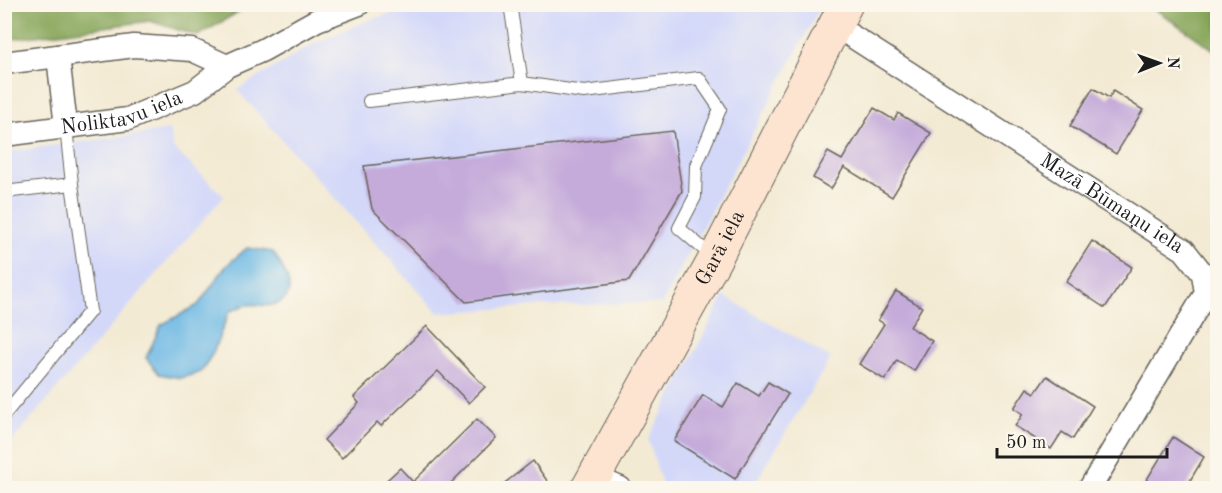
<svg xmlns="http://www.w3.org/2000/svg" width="1222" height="493" font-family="'Old Standard TT',serif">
	<rect width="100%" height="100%" fill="#fbf7ec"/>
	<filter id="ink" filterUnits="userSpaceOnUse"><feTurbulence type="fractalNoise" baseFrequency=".0167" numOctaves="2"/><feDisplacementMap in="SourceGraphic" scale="12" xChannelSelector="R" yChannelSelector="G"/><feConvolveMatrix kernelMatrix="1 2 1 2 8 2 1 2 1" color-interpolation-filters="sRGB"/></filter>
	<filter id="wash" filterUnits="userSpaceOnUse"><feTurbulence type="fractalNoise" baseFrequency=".008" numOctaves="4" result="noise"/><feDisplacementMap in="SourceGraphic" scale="24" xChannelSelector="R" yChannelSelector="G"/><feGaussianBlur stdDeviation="1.35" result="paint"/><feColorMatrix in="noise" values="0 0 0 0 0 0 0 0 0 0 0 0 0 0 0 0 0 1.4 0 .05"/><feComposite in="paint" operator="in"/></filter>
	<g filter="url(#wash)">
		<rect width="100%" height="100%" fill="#f3ead3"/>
		<path fill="#d3d8f9" d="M447,4L818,5V11L662,303L537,306L438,313L237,90L315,43L371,19L409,9Z
			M170,130L173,148L224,196L5,449V152Z
			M724,296L831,358L752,488H668L663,487L648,440Z"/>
		<path fill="#86a559" stroke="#51603a" stroke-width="1.5" d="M4,5L5,4L250,5L198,36L150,21L5,40Z
			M1149,5H1217V52Z"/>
		<path fill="#6ab7e4" stroke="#436a80" stroke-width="1.5" d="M247,248L273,252C283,268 305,299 271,305C263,307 255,303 247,305C241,306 235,309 229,312L213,353L201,372L181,378L159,374L146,358L161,325L198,305L226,266Z"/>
		<g id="blocks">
			<path fill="#c5abda" d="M1093,88L1109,98L1113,91L1143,110L1116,154L1070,126Z
				M874,108L894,120L898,113L931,133L892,197L844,167L831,189L813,178L828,152L842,160Z
				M673,131L682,191L629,281L466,302L372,209L364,166Z
				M1092,241L1132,267L1105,308L1066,282Z
				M896,291L922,307L910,327L932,341L914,371L897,360L885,380L859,364L884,324L878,320Z
				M427,326L485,387L469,403L438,371L381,426L377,422L342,458L324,440L359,403L354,397Z
				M1047,376L1093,406L1073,439L1062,432L1051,449L1015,426L1023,414L1014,408L1027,388L1035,393Z
				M768,382L788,394L735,479L674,441L703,395L723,407L738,383L759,396Z
				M477,419L496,438L445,489H377L400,468L413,482Z
				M1173,437L1204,457L1185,489H1141Z
				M533,461L553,489H497Z"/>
		</g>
	</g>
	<g filter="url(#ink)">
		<use href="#blocks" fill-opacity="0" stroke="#67645c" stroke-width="1.5"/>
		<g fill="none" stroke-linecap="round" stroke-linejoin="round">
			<defs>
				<path id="lane" d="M510,4L522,83L584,92L699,78L720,109L696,166L695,197L679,228L714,258
					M369,101L522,83
					M4,192L72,184L66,127
					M4,415L90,311L72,184"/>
				<g id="street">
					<path id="s1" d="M836,26L1184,250L1203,274L1206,293L1090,488"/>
					<path d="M58,56L66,127"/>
					<path d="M4,63L134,46L192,50L227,66"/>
					<path id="s2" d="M4,135L128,119L195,91L227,66L263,50L317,20L359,4"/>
					<path d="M594,477L620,488"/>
				</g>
				<g id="secondary">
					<path id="s3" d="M588,488L715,259L846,4"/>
				</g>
			</defs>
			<use href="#lane" stroke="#67645c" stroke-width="14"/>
			<use href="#street" stroke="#67645c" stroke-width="25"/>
			<use href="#secondary" stroke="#67645c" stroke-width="35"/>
			<use href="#lane" stroke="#fff" stroke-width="12"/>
			<use href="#street" stroke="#fff" stroke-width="22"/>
			<use href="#secondary" stroke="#fde4d1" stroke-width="33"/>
		</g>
	</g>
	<g text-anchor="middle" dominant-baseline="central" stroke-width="4.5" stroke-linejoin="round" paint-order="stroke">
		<g font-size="21" fill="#1c1c1c" stroke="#fbf7ec">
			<text stroke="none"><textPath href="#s2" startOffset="120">Noliktavu iela</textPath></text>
			<text stroke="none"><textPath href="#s1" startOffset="328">Mazā Būmaņu iela</textPath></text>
			<text stroke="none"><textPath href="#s3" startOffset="274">Garā iela</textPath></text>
		</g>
	</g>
	<rect width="1222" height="493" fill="none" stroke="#fbf7ec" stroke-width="24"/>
	<g transform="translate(1159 63) rotate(89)" stroke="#fbf7ec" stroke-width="4.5" paint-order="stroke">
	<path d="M0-4.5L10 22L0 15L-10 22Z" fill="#1c1c1c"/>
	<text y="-9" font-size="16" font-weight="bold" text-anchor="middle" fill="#1c1c1c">N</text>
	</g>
	<path d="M997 448v9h170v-9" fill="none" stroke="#1c1c1c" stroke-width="3"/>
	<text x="1006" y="448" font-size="18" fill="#1c1c1c" stroke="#fbf7ec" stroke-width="4.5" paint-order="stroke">50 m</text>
</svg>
